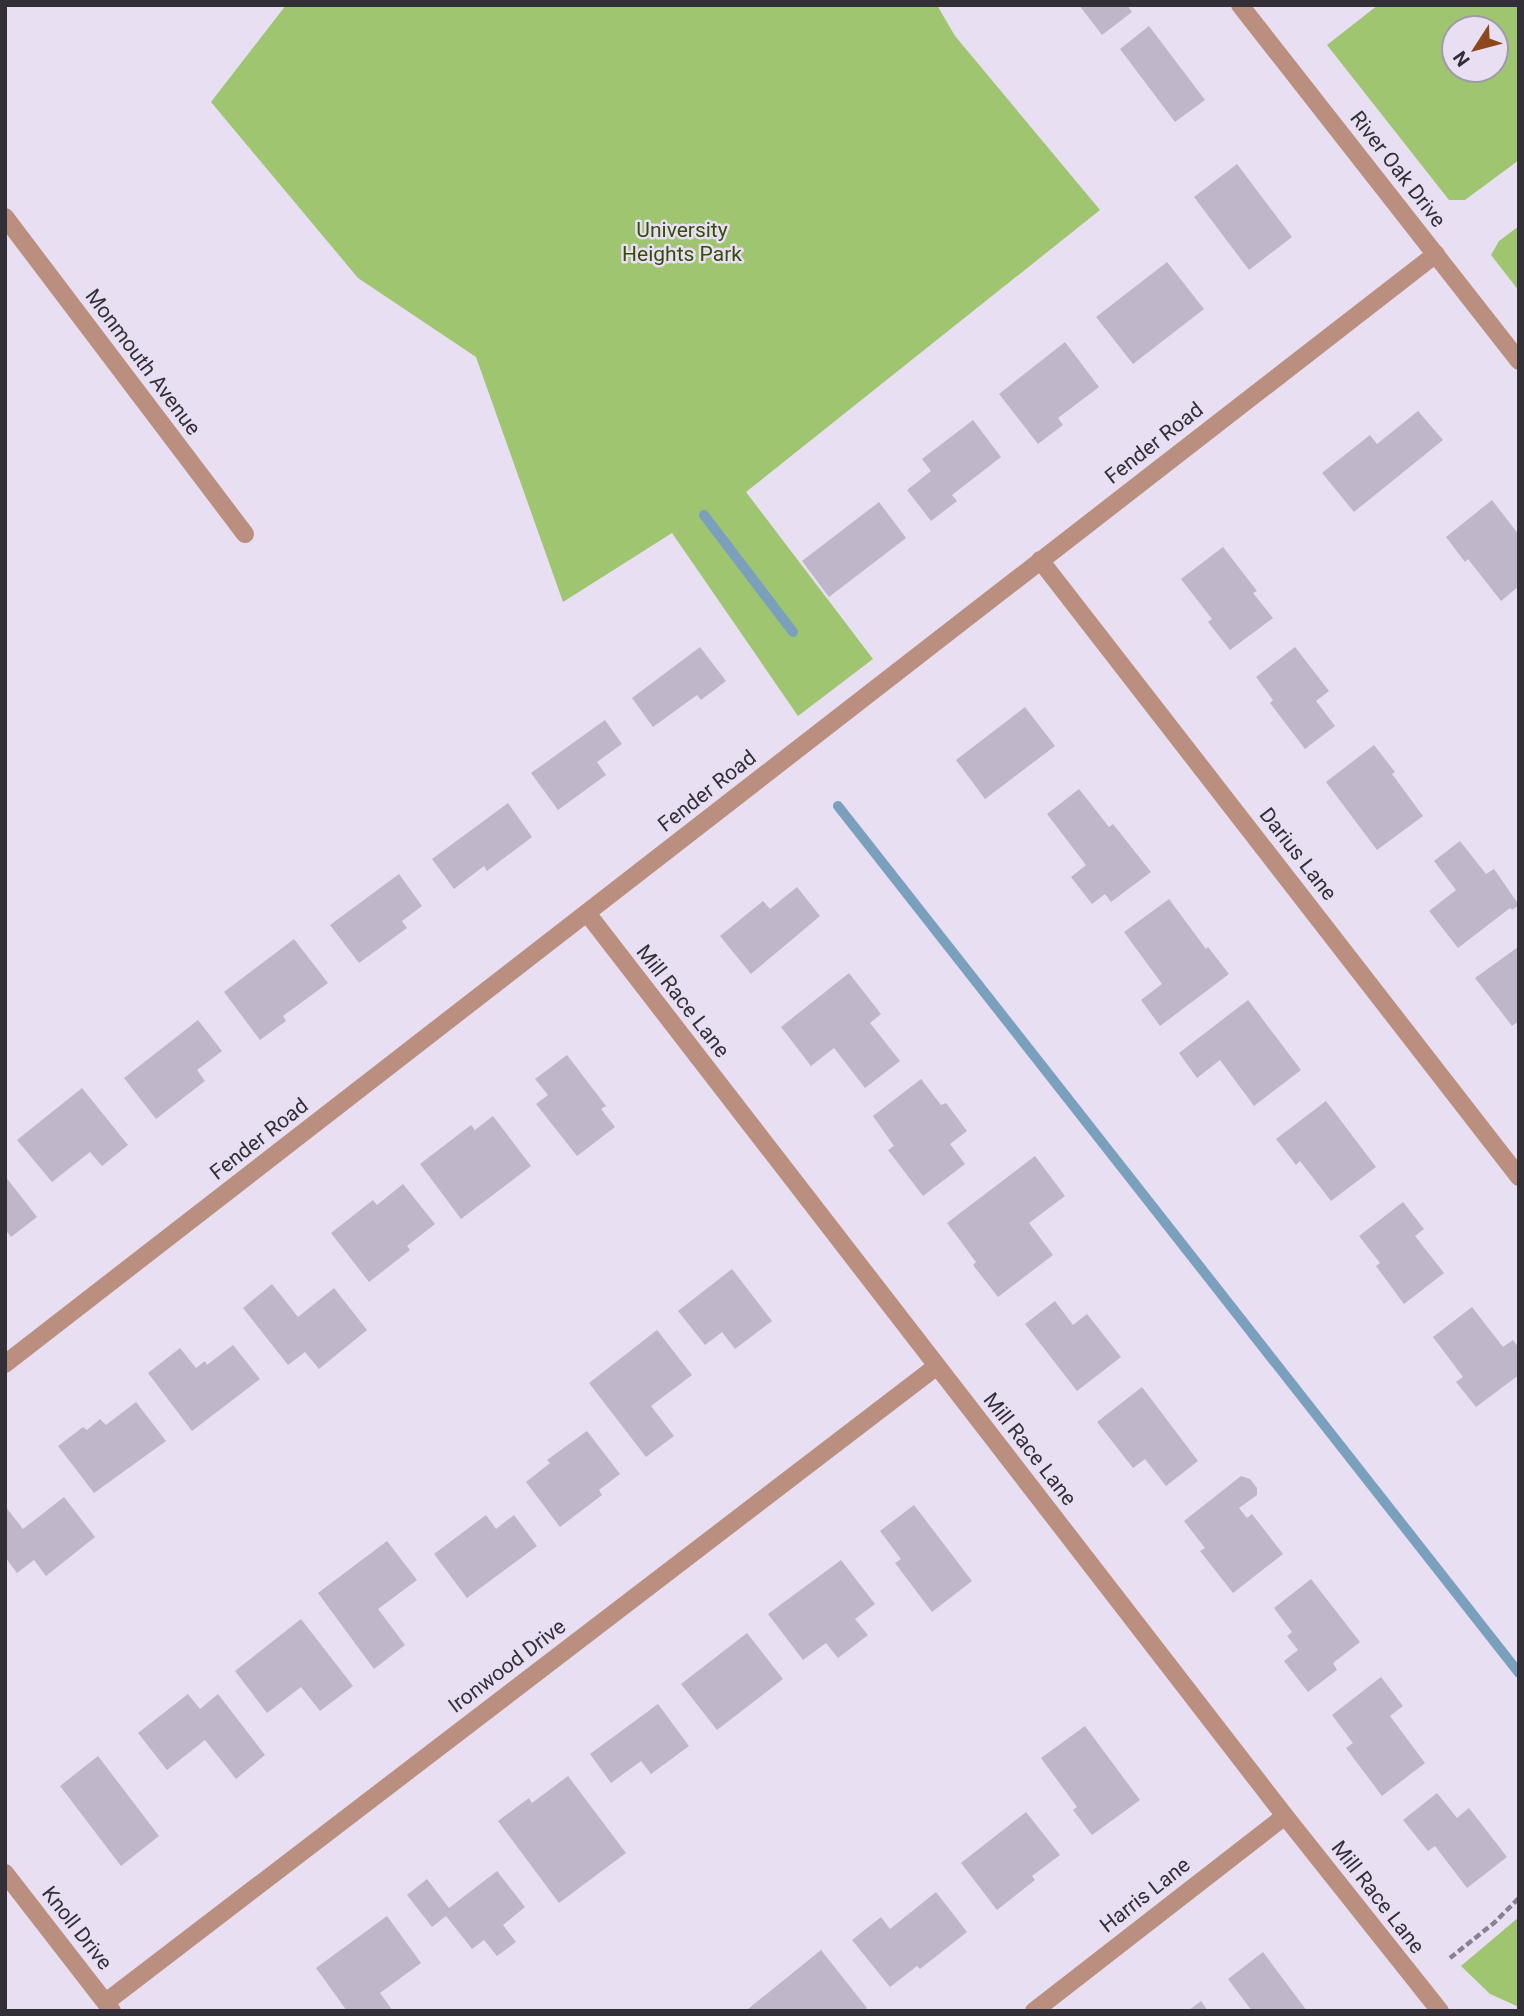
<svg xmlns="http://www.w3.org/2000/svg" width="1524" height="2016" font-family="Roboto,sans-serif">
	<rect width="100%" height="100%" fill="#e8dff3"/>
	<path fill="#a0c570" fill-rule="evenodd" d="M286,5H937L955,36L1100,210L746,492L873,659L798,716L672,533L563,602L476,357L358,278L211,102Z
		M1378,5H1519V160L1465,200H1449L1327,45ZM1454,28H1496V70H1454Z
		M1519,226V291L1491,255L1499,241Z
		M1519,1917V2007L1490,1994L1461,1966Z"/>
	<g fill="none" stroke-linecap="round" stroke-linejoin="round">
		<path stroke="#7aa0bd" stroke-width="10" d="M704,515L793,632
			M838,806L1519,1673"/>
	</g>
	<path fill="#c0b6ca" d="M1079,5H1127L1132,12L1102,35Z
		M1149,26L1205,100L1175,122L1120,49Z
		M1237,164L1292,237L1249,270L1194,197Z
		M1167,262L1204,309L1133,364L1096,317Z
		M1065,342L1099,387L1058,418L1063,425L1038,444L999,394Z
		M1418,411L1443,440L1354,512L1322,473L1370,435L1377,444Z
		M973,420L1001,457L952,495L957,501L931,521L907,490L931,471L922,459Z
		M1492,500L1519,535V586L1501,601L1468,559L1465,562L1446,537Z
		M879,502L906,538L829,597L802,561Z
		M1223,547L1257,591L1253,593L1273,618L1230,650L1208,622L1212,619L1181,579Z
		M700,647L726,681L701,700L697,695L653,727L632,698Z
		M1295,647L1329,691L1316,701L1335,726L1305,749L1270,703L1273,700L1256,677Z
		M1025,707L1055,746L985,799L956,760Z
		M605,720L622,744L597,762L606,775L558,810L531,773Z
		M1374,745L1395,772L1392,774L1423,816L1377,850L1326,782Z
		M1079,789L1109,827L1113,824L1151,872L1111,902L1105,894L1092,904L1071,877L1086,865L1047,814Z
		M508,803L532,837L487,871L484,866L454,889L432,859Z
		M1460,841L1486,874L1494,869L1519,905L1512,910L1510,908L1458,948L1429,911L1456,890L1434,861Z
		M399,874L422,906L402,921L407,928L359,963L330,925Z
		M797,887L820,916L751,974L720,936L763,901L770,909Z
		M1169,899L1206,949L1208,947L1229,974L1160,1026L1141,1000L1162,984L1124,932Z
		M294,939L328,983L283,1016L286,1021L260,1040L224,992Z
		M1518,947L1519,1021L1512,1026L1475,978Z
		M849,973L881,1014L870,1023L900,1061L865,1088L834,1048L811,1066L781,1027Z
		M1248,1000L1301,1070L1254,1106L1220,1060L1197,1078L1179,1053Z
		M198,1020L222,1051L197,1070L205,1081L156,1119L124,1078Z
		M567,1055L606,1106L601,1109L615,1127L577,1156L536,1104L548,1095L535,1079Z
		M921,1079L941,1105L946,1103L967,1131L950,1144L965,1164L923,1196L888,1150L894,1146L873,1116Z
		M82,1088L128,1145L102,1166L90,1152L52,1182L17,1140Z
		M1326,1101L1376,1167L1331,1201L1300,1161L1296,1165L1276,1139Z
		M493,1116L531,1166L461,1219L420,1164L471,1125L475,1130Z
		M1035,1156L1065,1196L1029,1223L1053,1255L998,1297L973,1265L976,1262L947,1223Z
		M5,1176L37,1217L11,1237L7,1232L5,1233Z
		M403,1184L435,1224L407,1246L410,1250L369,1282L331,1233L373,1200L377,1205Z
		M1403,1202L1424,1229L1415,1236L1444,1273L1404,1304L1376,1266L1380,1263L1359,1236Z
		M732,1269L772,1321L735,1349L722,1332L705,1345L678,1311Z
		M272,1284L298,1317L334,1288L367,1330L319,1369L305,1352L288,1365L243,1308Z
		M1055,1301L1073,1325L1087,1314L1121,1357L1077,1391L1025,1324Z
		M1472,1307L1503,1347L1513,1340L1519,1348V1375L1476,1407L1456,1382L1463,1377L1433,1337Z
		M657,1330L692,1375L651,1406L674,1436L646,1457L589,1383Z
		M233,1345L260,1379L192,1431L148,1373L180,1348L196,1368L205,1361L207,1365Z
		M1142,1387L1198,1461L1166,1486L1145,1459L1133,1468L1097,1422Z
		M136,1402L166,1441L94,1493L58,1446L83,1427L87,1430L100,1419L106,1425Z
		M587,1431L620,1474L599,1490L602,1495L560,1527L526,1482L550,1463L547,1460Z
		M1241,1476L1250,1479L1257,1488V1495L1239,1508L1247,1518L1252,1514L1283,1554L1233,1593L1200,1551L1205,1548L1184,1521Z
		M64,1497L95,1537L46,1576L34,1560L17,1573L5,1557V1506L23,1529Z
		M914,1505L972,1581L932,1612L895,1563L901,1559L880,1531Z
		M486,1515L496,1529L514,1515L537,1546L467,1598L434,1554Z
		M387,1541L417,1580L378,1609L405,1645L374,1669L318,1593Z
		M841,1560L875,1604L855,1619L868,1635L838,1658L826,1643L803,1660L768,1614Z
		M1311,1579L1360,1642L1333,1663L1337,1670L1308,1692L1284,1661L1298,1650L1287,1636L1292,1632L1274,1608Z
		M301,1619L353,1686L320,1711L301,1687L267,1713L235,1671Z
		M747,1633L783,1679L717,1730L681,1684Z
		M1381,1677L1403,1706L1390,1716L1425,1763L1382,1796L1346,1748L1353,1743L1332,1715Z
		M188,1694L200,1709L218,1694L265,1755L236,1779L205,1740L167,1770L138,1733Z
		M658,1704L689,1746L651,1774L641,1761L611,1783L590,1754Z
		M1085,1726L1140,1800L1092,1835L1073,1810L1077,1807L1041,1758Z
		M98,1756L159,1836L121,1866L60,1786Z
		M568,1776L626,1853L559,1903L498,1821L529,1798L532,1803Z
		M1437,1793L1457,1818L1469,1808L1507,1857L1467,1888L1435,1846L1428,1851L1403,1820Z
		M1026,1812L1060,1855L1032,1876L1035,1880L997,1910L961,1863Z
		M497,1871L525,1907L503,1925L516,1942L497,1956L484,1940L472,1949L446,1916L432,1927L407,1895L427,1879L449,1908Z
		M936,1892L967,1932L920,1969L917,1966L890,1987L852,1940L881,1917L890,1929Z
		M387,1916L421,1963L380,1993L393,2011H347L316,1968Z
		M821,1950L867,2008L863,2011H750L748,2009Z
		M1263,1952L1307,2011H1252L1228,1979Z
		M1201,2001L1208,2011H1188Z"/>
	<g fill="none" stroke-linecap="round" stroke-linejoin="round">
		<path stroke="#88818f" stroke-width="4.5" stroke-dasharray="7 3.5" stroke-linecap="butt" d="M1450,1958L1494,1923L1519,1898"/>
		<path stroke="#bb8f7f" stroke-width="18" d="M1240,5L1519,361
			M5,217L245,534
			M1040,560L1519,1177
			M587,913L1285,1816L1440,2011
			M5,1364L1436,254
			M5,1873L112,2011
			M106,2002L937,1366
			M1034,2011L1285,1816"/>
	</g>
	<g text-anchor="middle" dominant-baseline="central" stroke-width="5" stroke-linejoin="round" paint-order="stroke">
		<g font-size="21" fill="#332f37" stroke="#e8dff3">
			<text transform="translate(1398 169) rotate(52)">River Oak Drive</text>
			<text transform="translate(143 362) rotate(53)">Monmouth Avenue</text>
			<text transform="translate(1154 443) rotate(-38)">Fender Road</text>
			<text transform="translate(707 791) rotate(-38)">Fender Road</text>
			<text transform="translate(1298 854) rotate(52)">Darius Lane</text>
			<text transform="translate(683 1001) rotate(52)">Mill Race Lane</text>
			<text transform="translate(259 1139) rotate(-38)">Fender Road</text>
			<text transform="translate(1030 1449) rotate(52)">Mill Race Lane</text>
			<text transform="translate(507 1666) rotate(-37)">Ironwood Drive</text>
			<text transform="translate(1145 1895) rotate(-38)">Harris Lane</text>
			<text transform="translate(1378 1897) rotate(52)">Mill Race Lane</text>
			<text transform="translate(77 1928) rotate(52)">Knoll Drive</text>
		</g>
		<g font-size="21" fill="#354d08" stroke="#e8dff3">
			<text x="682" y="230">University<tspan x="682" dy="24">Heights Park</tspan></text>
		</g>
	</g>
	<rect width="1524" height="2016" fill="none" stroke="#332f37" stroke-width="14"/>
	<g transform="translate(1475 49) rotate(234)"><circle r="33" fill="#e8dff3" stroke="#a099a8" stroke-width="2"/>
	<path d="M0-5L12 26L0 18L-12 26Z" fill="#8c481c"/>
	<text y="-10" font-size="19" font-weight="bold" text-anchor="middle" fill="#332f37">N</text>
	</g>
</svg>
